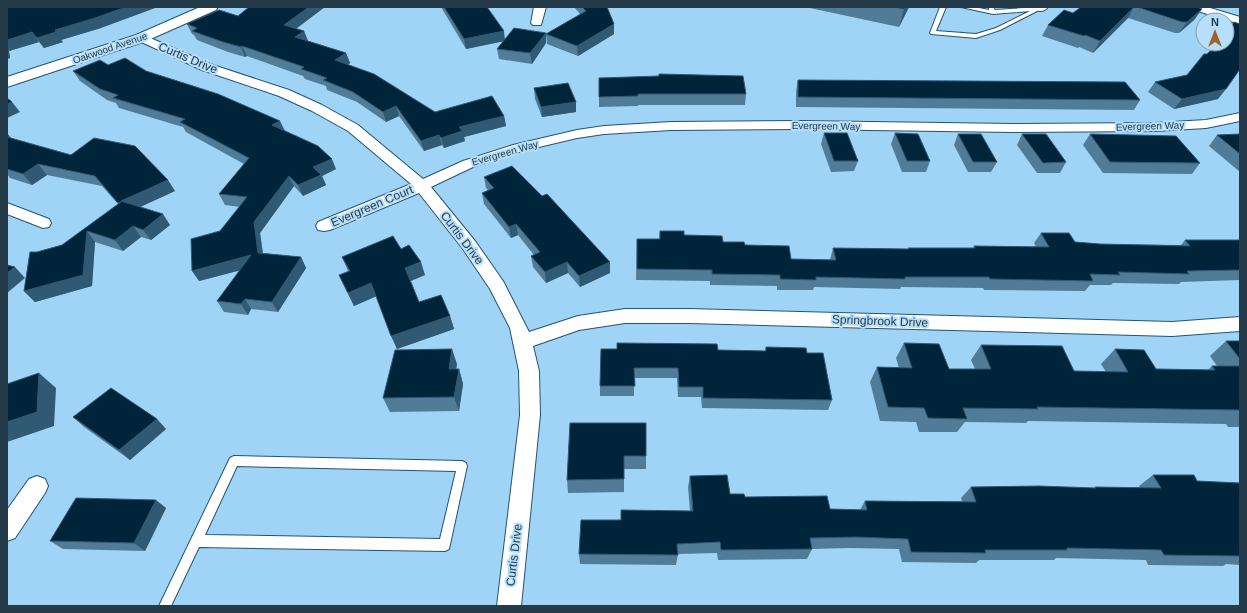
<svg xmlns="http://www.w3.org/2000/svg" width="1247" height="613" font-family="Arial,sans-serif">
	<rect width="100%" height="100%" fill="#a0d4f7"/>
	<g fill="none" stroke-linecap="round" stroke-linejoin="round">
		<defs>
			<path id="service" d="M940,7H946L936,31L976,34L996,28L1030,11L993,14L961,7H974L989,10V7H993L995,10L1038,7L1043,8L1000,30L976,38L931,34L930,33Z
				M234,456L462,461L466,463L467,466L449,549L445,551L199,547L171,606H159L230,458ZM237,466L456,471L440,539L205,535Z"/>
			<path id="minor" d="M534,7H546L541,25H533L531,23Z
				M1035,7H1048C1045,11 1041,12 1036,10Z
				M1189,7H1207L1240,17V24L1191,9Z
				M141,34L210,64L289,90L322,105L358,125L423,179L463,161L513,145L577,130L604,126L671,122L799,121L1013,124L1155,123L1206,120L1240,113V121L1206,128L1155,131L1013,132L799,129L671,130L604,134L577,138L522,151L473,167L431,187L475,241L503,281L529,332L578,316L625,309H689L1172,322L1240,317V331L1172,336L689,323H625L579,330L533,346L539,371L540,415L521,606H497L520,415L519,371L510,328L490,289L463,249L419,193L330,230L324,231L318,230L316,226L318,222L411,184L348,131L312,111L279,96L202,70L137,40L135,38L137,36Z
				M7,203L49,219L51,223L49,227L43,228L7,214Z
				M37,476L45,479L48,486L45,493L15,538L7,541V510L29,479Z"/>
			<path id="secondary" d="M200,7H218L216,10L146,41L7,87V77L136,35Z"/>
		</defs>
		<use href="#service" stroke="#225371" stroke-width="2"/>
		<use href="#minor" stroke="#225371" stroke-width="2"/>
		<use href="#secondary" stroke="#225371" stroke-width="2"/>
		<use href="#service" fill="#fff" fill-rule="evenodd"/>
		<use href="#minor" fill="#fff" fill-rule="evenodd"/>
		<use href="#secondary" fill="#fff" fill-rule="evenodd"/>
	</g>
	<path fill="#507c98" d="M7,7L101,28L61,40L63,42L44,48L39,42L9,51L10,58L7,59Z
		M441,7H487L505,39L546,43L532,64L499,59L497,49L503,41L466,49Z
		M574,7H607L614,24V34L578,56L547,44L546,34L580,14Z
		M805,7H909L899,27Z
		M1081,7H1197L1202,9L1194,20L1179,33H1175L1128,18L1093,53L1079,47L1078,48L1042,36L1048,25L1073,13Z
		M238,16L296,29L304,31L308,41L346,53L350,63L348,65L435,112L504,116L506,126L464,137L465,141L444,148L442,145L424,151L399,116L386,122L357,102L327,90L326,86L305,79L303,76L247,56L245,57L228,52L197,40L194,35L192,34L187,24Z
		M1207,54L1218,99L1174,109L1148,92L1155,82L1187,75Z
		M108,65L146,71L285,131L336,169L322,176L326,185L303,196L294,186L260,233L263,253L301,257L306,268L278,312L251,309L248,315L224,312L217,301L240,270L199,281L220,231L240,207L225,205L219,194L244,164L186,132L183,127L119,108L116,103L107,100L80,81L73,71Z
		M599,78L746,94L745,105H638V106L599,107Z
		M798,80L1140,100L1134,110L796,107V91Z
		M534,88L576,102V112L542,117L535,99Z
		M7,133L11,138L175,191L140,207L170,225L151,240L141,237L123,251L95,242L92,286L35,302L24,291L37,252L62,245L118,204L102,186L47,175L32,185L10,178L7,174Z
		M824,133L858,161L854,171L831,172L821,144Z
		M895,133L930,161L926,172H902L891,144Z
		M958,134L997,162L991,172H968L954,145Z
		M1022,134L1066,162L1060,173H1037L1017,145Z
		M1090,134L1200,163L1192,174L1103,173L1083,145Z
		M1240,134V172L1209,146L1217,135Z
		M484,177L610,262V273L580,287L568,273L546,283L533,267L531,256L534,255L518,235L511,238L484,204L482,193L488,190L486,188Z
		M660,231L723,242L745,245L791,259L830,260L833,248L908,249V248H973L974,246L1036,247L1034,243L1041,233L1075,242L1100,244L1181,245L1185,240H1240V280L1181,282L1179,284L1113,283L1111,285H1090L1085,291L984,290L983,288L901,287L900,289L814,287L813,290H777V286L710,285V281L636,280L637,239H659Z
		M401,249L425,275L411,281L419,302L450,316L454,329L397,349L376,296L354,306L345,288L339,275L348,271L342,257Z
		M1226,341H1240V427H1228L1226,424L1028,421L1026,423L965,422L957,432H919L916,422L880,421L870,382L877,367L899,368L896,358L904,343L949,369H975L971,360L981,345L1074,371L1106,372L1101,364L1115,349L1156,369L1208,370L1212,366H1217L1210,356Z
		M766,347L807,353L832,400L828,410L702,408L701,397H678L677,378H634V396H600V386L601,349L765,351Z
		M457,364L456,369H459L463,384L459,411L390,412L383,398Z
		M73,417L166,429L130,460L84,427Z
		M570,423L646,456V469H624V492L568,493L567,480Z
		M1153,475L1197,481L1240,483V565L1226,564L1223,566L1148,565L1146,560L1056,558L1054,560H979L976,563L902,562L899,549L849,548L812,549L807,559L718,560L717,553L678,554L676,565L580,564L579,554L621,520L690,511L688,487L690,476L730,494L745,497L830,509L860,510L865,501H962L961,498L971,487L1094,488L1095,487L1140,488L1139,486Z
		M166,508L145,551L63,549L50,541Z"/>
	<path fill="#305973" d="M126,7H158L101,28L61,40L63,42L44,48L37,38L55,30Z
		M309,7H325L288,35L284,25Z
		M906,7H909L899,27L904,9Z
		M1134,7L1128,18L1093,53L1100,41Z
		M1202,9L1194,20L1179,33L1187,22Z
		M614,24V34L578,56L577,46Z
		M304,31L308,41L295,37Z
		M504,31L505,41L466,49L464,39Z
		M32,32L39,42L9,51L10,58L7,59V40Z
		M546,33V43L532,64L530,53Z
		M242,46L247,56L245,57L241,47Z
		M346,53L350,63L339,70L335,60Z
		M1226,89L1218,99L1174,109L1182,99Z
		M12,102L20,112L7,118V104Z
		M576,102V112L542,117L541,107Z
		M396,106L399,116L386,122L383,112Z
		M504,116L506,126L464,137L465,141L444,148L441,138L459,127Z
		M280,121L285,131L272,125Z
		M7,133L13,141L7,144Z
		M439,135L442,145L424,151L421,141Z
		M332,159L336,169L322,176L326,185L303,196L298,185L313,167Z
		M38,164L47,175L32,185L23,174Z
		M289,176L294,186L260,233L264,263L258,253L254,222Z
		M168,180L175,191L129,212L121,201Z
		M163,214L170,225L151,240L143,230Z
		M516,224L518,235L511,238L509,227Z
		M133,226L141,237L123,251L115,240Z
		M87,231L95,242L92,286L35,302L24,291Z
		M251,255L257,266L199,281L192,271Z
		M301,257L306,268L278,312L272,302Z
		M421,262L425,275L410,281L405,268Z
		M567,262L568,273L546,283L545,272Z
		M610,262V273L580,287L579,276Z
		M15,267L25,278L7,293V273Z
		M371,283L377,296L354,306L348,293Z
		M245,299L251,309L248,315L241,304Z
		M450,316L454,329L397,349L391,336Z
		M452,349L457,364L454,384L449,369Z
		M459,369L463,384L459,411L454,397Z
		M39,373L56,388L54,426L7,442V422Z
		M157,419L166,429L130,460L119,450Z
		M156,500L166,508L145,551L134,543Z"/>
	<path fill="#00243a" stroke="#305973" d="M7,7H126L95,18L55,30L56,32L37,38L32,32L7,40Z
		M249,7H309L284,25L304,31L295,37L346,53L335,60L374,74L435,112L492,96L504,116L459,127L462,131L441,138L439,135L421,141L396,106L383,112L353,92L323,80L327,78L301,69L304,67L242,46L241,47L223,42L192,31L197,28L187,24L219,10L238,16Z
		M444,7H487L504,31L464,39Z
		M582,7H607L614,24L577,46L546,34L586,11Z
		M894,7H906L904,9Z
		M1081,7H1134L1100,41L1085,35L1084,36L1048,25L1064,10L1073,13Z
		M1137,7H1197L1202,9L1187,22H1182Z
		M1234,22L1240,24V69L1226,89L1182,99L1155,82L1187,75L1204,54H1207L1218,44H1227V32Z
		M514,28L546,33L530,53L497,49Z
		M125,58L146,71L218,94L280,121L272,125L318,146L332,159L313,167L321,175L298,185L289,176L254,222L258,253L301,257L272,302L245,299L241,304L217,301L251,255L192,271L191,239L220,231L247,197L219,194L249,158L180,122L185,119L113,98L118,95L100,89L73,71L100,60L108,65Z
		M659,74L743,76L746,94H638V96L599,97V78L659,76Z
		M798,80L1125,82L1140,100L798,97Z
		M568,83L576,102L541,107L534,88Z
		M7,98L12,102L7,104Z
		M824,133H847L858,161H834Z
		M895,133L918,134L930,161H907Z
		M958,134H981L997,162H973Z
		M1022,134H1046L1066,162L1043,163Z
		M1090,134L1176,136L1200,163L1110,162Z
		M1240,134V154L1217,135Z
		M7,137L71,155L94,138L135,146L168,180L121,201L163,214L143,230L133,226L115,240L87,231L83,275L24,291L30,252H37L62,245L121,202L118,203L95,176L38,164L23,174L7,169Z
		M512,166L542,196L547,194L610,262L579,276L567,262L545,272L531,256L540,252L516,224L509,227L482,193L494,188L484,177Z
		M660,231H684V235L722,236L723,242H744L745,245L789,246L791,259L836,260L833,248L909,249L908,248H975L974,246L1049,247L1041,233H1069L1075,242L1100,244L1190,246L1185,240H1240V270L1187,271L1189,274L1118,272L1120,275L1090,274L1093,281L990,279L989,277H905V279L816,277V280L780,279V275L712,274V270L637,269V239H660Z
		M393,236L401,249L409,245L421,262L405,268L419,302L441,295L450,316L391,336L371,283L348,293L339,275L350,271L342,257Z
		M7,265L15,267L7,273Z
		M1226,341H1240V359Z
		M617,343L717,344L718,350L766,351V347L806,348L807,353H823L832,400L703,398V387H679L678,368H634L635,386H600L601,349H617Z
		M904,343L939,344L949,369H991L981,345L1062,346L1074,371L1128,372L1115,349L1144,350L1156,369L1215,370L1212,366H1240V410L1037,407L1038,409L963,408L967,419L928,418L924,408L888,407L877,367L912,368Z
		M452,349L449,369H459L454,397L383,398L395,350Z
		M39,373L37,412L7,422V384Z
		M111,388L157,419L119,450L73,417Z
		M570,423H646V456H624V479L567,480Z
		M727,475L730,494H744L745,497L827,496L830,509L867,510L865,501L976,502L971,487L1039,486L1096,488L1095,487L1161,488L1153,475H1194L1197,481L1240,483V556L1164,555L1161,550L1067,548V550H985L986,553L911,552L908,539L856,537L810,538L812,549L721,550L720,542L677,544L678,555L579,554L581,520H621V510L693,511L690,476Z
		M76,498L156,500L134,543L50,541Z"/>
	<g text-anchor="middle" dominant-baseline="central" stroke-width="4" stroke-linejoin="round" paint-order="stroke">
		<g font-size="10" fill="#263b49" stroke="#b6dffc">
			<text transform="translate(110 48) rotate(-19)">Oakwood Avenue</text>
			<text transform="translate(826 126) rotate(1)">Evergreen Way</text>
			<text transform="translate(1150 126) rotate(-2)">Evergreen Way</text>
			<text transform="translate(505 153) rotate(-16)">Evergreen Way</text>
		</g>
		<g font-size="12" fill="#263b49" stroke="#b6dffc">
			<text transform="translate(188 58) rotate(23)">Curtis Drive</text>
			<text transform="translate(372 206) rotate(-23)">Evergreen Court</text>
			<text transform="translate(462 238) rotate(53)">Curtis Drive</text>
			<text transform="translate(880 321) rotate(2)">Springbrook Drive</text>
			<text transform="translate(514 555) rotate(-83)">Curtis Drive</text>
		</g>
	</g>
	<rect width="1247" height="613" fill="none" stroke="#263b49" stroke-width="16"/>
	<g transform="translate(1215 32)"><circle r="19" fill="#b6dffc" stroke="#7c9db4"/>
	<path d="M0-3L7 15L0 10L-7 15Z" fill="#a16129"/>
	<text y="-6" font-size="11" font-weight="bold" text-anchor="middle" fill="#263b49">N</text>
	</g>
</svg>
